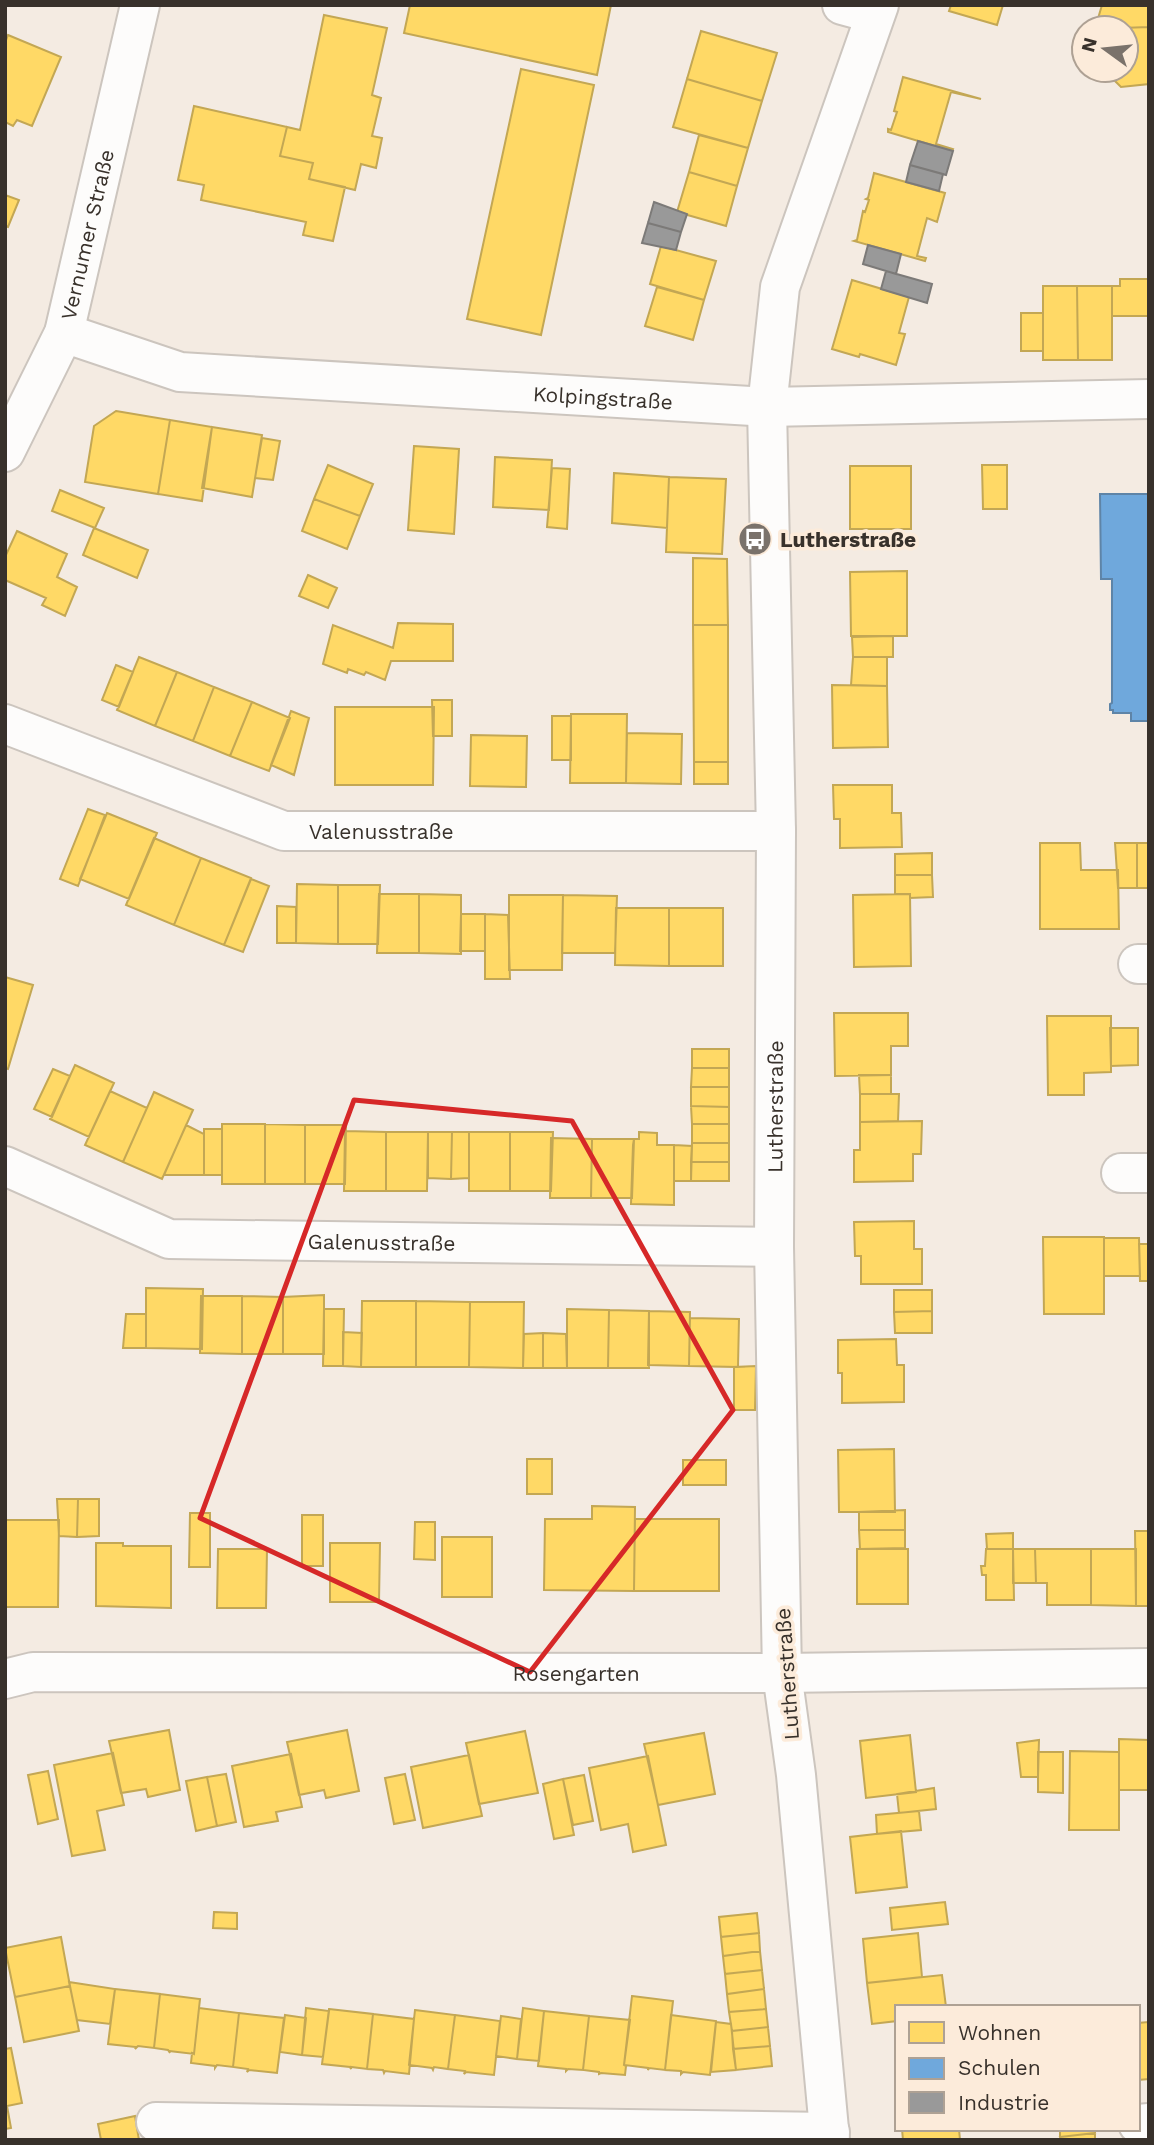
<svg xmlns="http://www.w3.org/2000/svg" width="1154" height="2145" font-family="'Work Sans',sans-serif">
	<rect width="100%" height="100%" fill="#f4ebe2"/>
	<path fill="#ffd966" stroke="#c3a754" stroke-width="2" d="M410,5H611L597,75L404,33Z
		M951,5H1003L997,25L949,11Z
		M1102,5H1149V27L1121,28V21L1097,22Z
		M324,15L387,28L372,95L381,98L372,136L382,138L376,168L361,164L355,190L309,179L313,163L280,156L287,127L300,130Z
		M1149,27V84L1121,87L1115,81V70H1126V28H1121Z
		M701,31L777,53L762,101L687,79Z
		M8,35L61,57L32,126L17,120L13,126L5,122V43Z
		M521,69L594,85L541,335L467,319Z
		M903,77L981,99L951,92L936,144L953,149L952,151L888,132V129L891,130L897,112L894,111Z
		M687,79L762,101L748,148L673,127Z
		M194,106L287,127L280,156L313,163L309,179L345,187L333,241L303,235L306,222L201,200L204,185L178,180Z
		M699,135L748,148L737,186L689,172Z
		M689,172L737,186L726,226L677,212Z
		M874,173L945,193L937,222L927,218L917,256L926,258L925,261L854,241L857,240L863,211L865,212L869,200L866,199L868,198Z
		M5,195L19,200L8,227L5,226Z
		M661,246L716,261L704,300L650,284Z
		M1120,279H1149V316H1112V286H1120Z
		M852,280L909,297L899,333L905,334L896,365L860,354L859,357L832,349Z
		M1043,286H1077L1078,360H1043Z
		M1077,286H1112V360H1078Z
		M657,287L704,300L693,340L645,326Z
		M1021,313H1043V351H1021Z
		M116,411L170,420L158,494L85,482L94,426Z
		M170,420L212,427L202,501L158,494Z
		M212,427L262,435L252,497L202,488Z
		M262,438L280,441L273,480L255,478Z
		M414,446L459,449L454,534L408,530Z
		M495,457L552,460L549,510L493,507Z
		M328,465L373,484L360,516L314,499Z
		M982,465H1007V509H983Z
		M850,466H911V529H850Z
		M552,468L570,469L567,529L547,527Z
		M614,473L669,477L667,528L612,523Z
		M669,477L726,479L722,554L666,552Z
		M60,490L104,508L95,528L52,511Z
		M314,499L360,516L347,549L302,531Z
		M94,528L148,550L137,578L83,555Z
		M17,531L67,554L57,577L77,587L65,616L42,605L46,598L5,580V557Z
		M693,558L727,559L728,625H693Z
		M907,571V636H851L850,572Z
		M308,575L337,588L328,608L299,596Z
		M398,623L453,624V661H391L385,680L366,672L364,675L348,669L347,673L323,664L333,625L393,648Z
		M693,625H728V762H694Z
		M893,636V657H853L852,637Z
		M139,657L177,672L155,726L117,710Z
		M853,657H887V686L851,685Z
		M116,665L133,672L119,707L102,700Z
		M177,672L214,687L193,741L155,726Z
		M832,685L887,686L888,747L833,748Z
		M214,687L252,702L230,756L193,741Z
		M432,700H452V736H433Z
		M252,702L290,718L269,771L230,756Z
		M335,707H434L433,785H335Z
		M291,711L309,718L294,775L271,765Z
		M571,714H627L626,783H570Z
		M552,716H571V760H552Z
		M627,733L682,734L681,784L626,783Z
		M471,735L527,736L526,787L470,786Z
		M694,762H728V784H694Z
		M833,785H892V813H901L902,847L840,848V819H834Z
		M88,809L105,815L78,886L60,879Z
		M107,813L157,833L129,899L80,879Z
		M154,838L201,858L174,925L126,905Z
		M1040,843H1080L1081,870H1118L1119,929H1040Z
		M1115,843H1137V888H1118Z
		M1137,843H1149V888H1137Z
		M932,853V875H895V854Z
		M201,858L251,878L224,945L174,925Z
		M895,875H932L933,897L910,898V894H895Z
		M251,879L269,886L243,952L224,945Z
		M297,884L338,885V944L296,943Z
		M338,885H380L378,944H338Z
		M379,894H419V953H377Z
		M419,894L461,895V954L419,953Z
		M910,894L911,966L854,967L853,895Z
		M509,895H563L562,970H509Z
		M563,895L617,896L615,953H562Z
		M277,906L296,907V943H277Z
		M616,908H669V966L615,965Z
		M669,908H723V966H669Z
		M461,914H485V951H460Z
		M485,914L508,915L510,979H485Z
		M5,977L33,985L8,1069L5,1068Z
		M834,1013H908V1046H891V1075L835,1076Z
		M1047,1016H1111V1072L1084,1073V1095H1048Z
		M1110,1028H1138V1065L1111,1066Z
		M692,1049H729V1068H692Z
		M75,1065L114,1083L89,1137L50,1119Z
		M692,1068H729V1087H691Z
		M53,1069L70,1076L52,1117L34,1109Z
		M859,1075H891V1094H860Z
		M691,1087H729V1107L691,1106Z
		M110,1091L147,1108L123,1162L85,1145Z
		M154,1092L193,1110L162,1179L123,1162Z
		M860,1094H899L898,1121L860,1122Z
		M691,1106L729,1107V1124H692Z
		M922,1121L921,1154H913V1181L854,1182V1150H860V1122Z
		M222,1124H265V1184H222Z
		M265,1124L305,1125V1184H265Z
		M692,1124H729V1143H692Z
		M186,1125L204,1134V1175H164Z
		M305,1125H346L345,1184H305Z
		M204,1129H222V1175H204Z
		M345,1131L386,1132V1191H344Z
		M386,1132H428L427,1191H386Z
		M428,1132H452L451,1179L428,1178Z
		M452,1132H469V1178L451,1179Z
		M469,1132H510V1191H469Z
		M510,1132H553L551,1191H510Z
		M639,1132L657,1133V1145H674V1205L631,1204L633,1145L634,1139H639Z
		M551,1138L592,1139L591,1198H550Z
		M592,1139H634L632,1198H591Z
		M692,1143H729V1162H691Z
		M674,1145L692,1146L691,1181H674Z
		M691,1162H729V1181H691Z
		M914,1221V1249H922V1284H861V1256H855L854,1222Z
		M1043,1237H1104V1314H1044Z
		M1104,1238H1139L1140,1276H1104Z
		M1139,1244H1149V1281H1140Z
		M146,1288L203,1289L202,1349L146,1348Z
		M894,1290H932V1311L894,1312Z
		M324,1295V1354H283V1297Z
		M201,1296H242V1354L200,1353Z
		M242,1296L283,1297V1354H242Z
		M362,1301H416V1367H361Z
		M416,1301L470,1302L469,1367H416Z
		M470,1302H524L523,1368L469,1367Z
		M324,1309H344L343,1366H323Z
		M567,1309L609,1310L608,1368H567Z
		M609,1310L649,1311V1368H608Z
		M649,1311L690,1312L689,1366L648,1365Z
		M932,1311V1333H895L894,1312Z
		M126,1314H146V1348H123Z
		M690,1318L739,1319L738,1367L689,1366Z
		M343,1332L362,1333L361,1367L343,1366Z
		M543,1333V1368H523L524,1334Z
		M543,1333L566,1334L567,1368H543Z
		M896,1339L897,1365H904V1402L842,1403V1373H838V1340Z
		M756,1366L755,1410H734V1367Z
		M894,1449L895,1512H839L838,1450Z
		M527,1459H552V1494H527Z
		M683,1460H726V1485H683Z
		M57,1499H78L77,1537L59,1536Z
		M78,1499H99V1536L77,1537Z
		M592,1506L635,1507L634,1591L544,1590L545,1519H592Z
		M905,1510V1530H859V1512Z
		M190,1513H210V1567H189Z
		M302,1515H323V1566H302Z
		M635,1519H719V1591H634Z
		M5,1520H59L58,1607H5Z
		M415,1522H435V1560L414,1559Z
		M859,1530H905V1548L860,1549Z
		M1135,1531H1149V1606H1136Z
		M1013,1533V1549H987L986,1534Z
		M442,1537H492V1597H442Z
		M96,1543H123V1546H171V1608L96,1606Z
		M330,1543H380L379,1602H330Z
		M218,1549H267L266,1608H217Z
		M857,1549H908V1604H857Z
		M986,1549H1013L1014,1600H986V1575H982L981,1566H985Z
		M1013,1549H1035L1036,1583H1013Z
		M1035,1549H1091V1605H1047V1583H1036Z
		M1091,1549H1136V1606L1091,1605Z
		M169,1730L180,1790L148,1797L146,1789L121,1793L109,1741Z
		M347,1730L359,1791L326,1798L324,1790L299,1795L287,1742Z
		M525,1731L538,1793L479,1804L466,1743Z
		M704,1733L715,1794L658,1805L644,1744Z
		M910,1735L916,1792L866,1798L860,1741Z
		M1119,1739L1149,1740V1790H1119Z
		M1039,1740L1038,1777H1021L1017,1743Z
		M1070,1751L1119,1752V1830H1069Z
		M1038,1752H1063V1793L1038,1792Z
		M113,1753L124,1805L97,1811L105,1850L72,1856L54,1765Z
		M291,1754L302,1807L276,1812L278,1821L244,1827L232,1766Z
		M469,1755L482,1816L423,1828L411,1767Z
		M648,1756L666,1845L633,1852L628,1824L601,1830L589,1768Z
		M48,1771L58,1819L38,1824L28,1775Z
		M226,1774L236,1822L217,1826L207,1777Z
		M405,1774L415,1820L394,1824L385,1778Z
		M584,1775L593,1821L573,1825L563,1779Z
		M207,1777L217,1826L196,1831L186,1781Z
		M563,1779L574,1835L554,1839L543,1784Z
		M934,1788L936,1809L899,1813L897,1794Z
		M919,1811L921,1830L877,1834L876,1815Z
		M901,1831L907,1887L856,1893L850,1837Z
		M945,1902L948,1924L892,1930L890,1908Z
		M214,1912L237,1913V1929L213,1928Z
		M757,1913L759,1933L721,1937L719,1917Z
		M759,1933L760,1951L723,1956L721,1937Z
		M918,1933L922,1977L867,1983L863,1939Z
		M61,1937L70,1986L15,1997L5,1948Z
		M760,1951L762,1970L725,1974L723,1956Z
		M762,1970L764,1989L727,1994L725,1974Z
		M942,1975L946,2007H897V2021L872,2024L867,1983Z
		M69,1982L115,1989L110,2024L77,2020Z
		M70,1986L79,2031L24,2042L15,1997Z
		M115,1989L160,1994L154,2048L138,2046L135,2049L136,2047L108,2044Z
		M764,1989L766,2009L729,2012L727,1994Z
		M160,1994L200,1999L194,2054L169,2051L170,2053L168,2050L154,2048Z
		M632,1996L673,2001L665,2070L649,2068L648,2070V2068L624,2065Z
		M199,2008L239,2013L233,2067L217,2065L215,2068V2066L191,2063L192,2053L194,2054Z
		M306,2008L329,2011L323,2057L302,2055Z
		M523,2008L544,2011L539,2061L517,2059Z
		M329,2009L373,2014L367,2069L351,2067V2069L350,2067L322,2064Z
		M766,2009L768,2027L732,2031L729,2012Z
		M415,2010L455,2015L448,2069L434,2067L433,2070L432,2068L409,2065Z
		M544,2011L589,2016L583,2070L568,2069L566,2071V2069L538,2066Z
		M239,2013L284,2018L277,2073L249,2070L247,2072L248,2069L233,2067Z
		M373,2014L414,2019L409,2074L385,2071L384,2073L383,2070L367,2069Z
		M285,2015L306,2018L302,2055L280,2052Z
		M455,2015L500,2021L494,2075L466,2072L464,2074L465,2071L448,2069Z
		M671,2015L716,2021L710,2075L683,2072L681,2074V2071L665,2070Z
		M501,2016L521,2019L517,2059L496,2056Z
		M589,2016L630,2020L624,2065L626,2066L625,2075L601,2073L599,2074V2072L583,2070Z
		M716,2022L731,2024L736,2070L711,2072Z
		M1148,2022L1149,2079L1138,2080V2023Z
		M768,2027L770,2046L733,2049L732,2031Z
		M770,2046L772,2066L736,2070L733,2049Z
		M11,2048L22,2103L7,2106L11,2128L5,2129V2049Z
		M135,2116L139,2140H101L98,2124Z
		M902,2129H959L960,2140H903Z
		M1060,2129H1094L1095,2133L1060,2137Z
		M1095,2133V2140H1061L1060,2137Z"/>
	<path fill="#6fa8dc" stroke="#5e84a7" stroke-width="2" d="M1100,494H1149V721H1131V713H1113V710H1110V704L1112,703V579H1101Z"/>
	<path fill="#999" stroke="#7c7a78" stroke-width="2" d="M918,141L953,151L946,175L910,165Z
		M910,165L943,174L939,191L906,182Z
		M654,202L687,214L681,232L648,223Z
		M648,223L681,232L676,250L642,243Z
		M868,245L901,254L896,274L863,264Z
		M886,271L932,284L927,303L881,289Z"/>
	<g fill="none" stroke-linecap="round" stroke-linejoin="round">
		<defs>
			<g id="street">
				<path d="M842,5L875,14"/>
				<path id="s1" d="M64,333L180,372L767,407L1149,399"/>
				<path id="s2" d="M5,724L284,831H776"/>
				<path d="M1138,964H1149"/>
				<path id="s3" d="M5,1166L169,1239L774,1247"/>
				<path d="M1121,1173H1149"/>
				<path id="s4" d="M5,1679L33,1672L782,1673L1149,1668"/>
				<path d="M156,2122L830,2132"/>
				<path d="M1138,2124L1149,2123"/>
				<path id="s5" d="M830,2140L796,1775L782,1673L774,1247L776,831L767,407L780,287L879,5"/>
			</g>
			<g id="secondary">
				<path id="s6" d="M5,452L64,333L140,5"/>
			</g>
		</defs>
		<use href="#street" stroke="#ccc5be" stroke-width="42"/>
		<use href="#secondary" stroke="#ccc5be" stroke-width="42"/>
		<use href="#street" stroke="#fdfcfb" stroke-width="38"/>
		<use href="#secondary" stroke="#fdfcfb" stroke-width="38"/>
	</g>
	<path fill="none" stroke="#d62828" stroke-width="5" stroke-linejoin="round" d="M354,1100L572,1121L733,1410L530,1672L200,1518Z"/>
	<defs>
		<symbol id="bus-disc" viewBox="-11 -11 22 22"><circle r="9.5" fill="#7a726b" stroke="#fcebda"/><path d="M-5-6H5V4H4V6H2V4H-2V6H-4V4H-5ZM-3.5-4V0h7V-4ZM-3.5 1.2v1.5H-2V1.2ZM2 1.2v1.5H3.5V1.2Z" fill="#fff"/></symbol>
	</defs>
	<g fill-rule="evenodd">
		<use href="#bus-disc" x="736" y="520" width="38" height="38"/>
	</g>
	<g text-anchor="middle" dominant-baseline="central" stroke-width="7" stroke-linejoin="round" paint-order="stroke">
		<g font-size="21" fill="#38312b" stroke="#fcebda">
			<text stroke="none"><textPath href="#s6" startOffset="234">Vernumer Straße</textPath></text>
			<text stroke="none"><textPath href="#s1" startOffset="546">Kolpingstraße</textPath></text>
			<text stroke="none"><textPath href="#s2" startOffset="396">Valenusstraße</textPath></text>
			<text stroke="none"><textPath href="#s5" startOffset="1036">Lutherstraße</textPath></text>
			<text stroke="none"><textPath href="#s3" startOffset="392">Galenusstraße</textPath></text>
			<text stroke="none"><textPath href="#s4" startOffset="572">Rosengarten</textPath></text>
			<text transform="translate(787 1674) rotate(-94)">Lutherstraße</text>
		</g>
		<g font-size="21" font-weight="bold" fill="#38312b" stroke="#fcebda" text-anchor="start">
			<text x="780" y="539">Lutherstraße</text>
		</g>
	</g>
	<rect width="1154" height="2145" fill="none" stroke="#38312b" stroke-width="14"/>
	<rect x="895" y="2005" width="245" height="126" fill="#fcebda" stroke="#aea194" stroke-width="2"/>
	<rect x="909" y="2022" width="35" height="21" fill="#ffd966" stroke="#aea194" stroke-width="2"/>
	<text x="958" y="2040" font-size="21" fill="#38312b">Wohnen</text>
	<rect x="909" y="2058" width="35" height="21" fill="#6fa8dc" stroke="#aea194" stroke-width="2"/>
	<text x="958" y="2075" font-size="21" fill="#38312b">Schulen</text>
	<rect x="909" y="2092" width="35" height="21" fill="#999999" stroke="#aea194" stroke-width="2"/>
	<text x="958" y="2110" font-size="21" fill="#38312b">Industrie</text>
	<g transform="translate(1105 49) rotate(285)"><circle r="33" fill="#fcebda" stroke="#aea194" stroke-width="2"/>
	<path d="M0-5L12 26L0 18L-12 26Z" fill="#7a726b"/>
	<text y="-10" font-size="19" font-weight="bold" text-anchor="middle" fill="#38312b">N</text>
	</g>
</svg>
